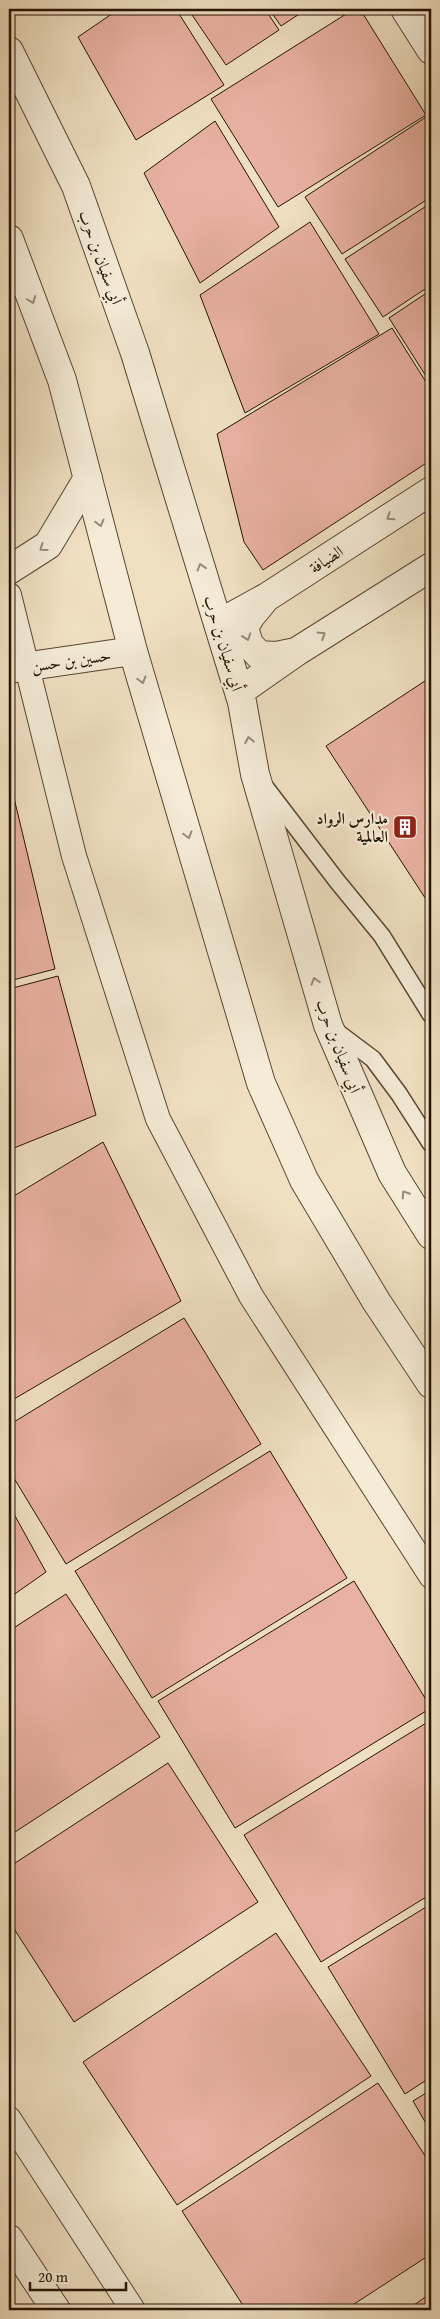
<svg xmlns="http://www.w3.org/2000/svg" width="440" height="2319" font-family="'Gentium Book Plus',Amiri,serif">
	<rect width="100%" height="100%" fill="#f0e0c2"/>
	<filter id="stains"><feTurbulence type="fractalNoise" baseFrequency=".004" numOctaves="4"/><feColorMatrix values="0 0 0 0 .2 0 0 0 0 .09 0 0 0 0 .02 0 0 0 .5 -.17"/></filter>
	<radialGradient id="worn" r=".72"><stop offset=".6" stop-color="#630" stop-opacity="0"/><stop offset="1" stop-color="#630" stop-opacity=".3"/></radialGradient>
	<path fill="#e9b1a2" stroke="#251301" d="M119,9H176L224,85L136,140L78,37Z
		M188,9H265L279,30L226,65Z
		M269,9H307L281,26Z
		M354,9H360L426,115L278,207L211,99Z
		M426,117L431,125V197L342,254L305,197Z
		M215,121L279,227L200,283L144,173Z
		M431,203V285L383,317L345,259Z
		M310,222L379,334L245,413L200,295Z
		M431,290V384L389,318Z
		M392,328L431,390V460L263,570L244,542L217,434Z
		M431,677V907L326,746Z
		M9,777L55,969L9,981Z
		M58,976L96,1115L9,1150V989Z
		M103,1142L181,1301L9,1402V1199Z
		M184,1318L261,1444L66,1564L9,1470V1425Z
		M270,1451L347,1578L152,1698L75,1571Z
		M9,1505L46,1572L9,1598Z
		M354,1581L431,1708L235,1828L158,1701Z
		M66,1594L160,1737L9,1836V1631Z
		M431,1720V1894L321,1962L244,1835Z
		M168,1763L258,1902L74,2022L9,1921V1867Z
		M431,1904V2077L405,2094L328,1967Z
		M276,1933L371,2076L177,2205L83,2062Z
		M378,2083L431,2165V2254L345,2310H246L182,2211Z
		M431,2090V2132L413,2101Z
		M431,2293V2310H407Z"/>
	<g fill="none" stroke-linecap="round" stroke-linejoin="round">
		<defs>
			<path id="service" d="M266,788L337,881L382,936L431,1015
				M333,1029L373,1059L399,1094L431,1144"/>
			<path id="pedestrian" d="M9,595L74,856L158,1119L251,1296L431,1576
				M9,2119L133,2310"/>
			<path id="minor" d="M405,9L431,50"/>
			<path id="tertiary" d="M9,51L76,186L135,353L242,702L255,774L328,1025L392,1173L431,1235
				M9,239L62,380L133,651L261,1083L304,1180L376,1301L431,1384
				M9,570L48,545L88,478
				M264,600L250,617L244,628L249,644L259,655L276,656L296,652
				M218,624L267,597L431,491
				M9,669L133,651
				M239,692L296,652L431,567
				M9,2239L56,2310"/>
		</defs>
		<use href="#service" stroke="#584631" stroke-width="19"/>
		<use href="#pedestrian" stroke="#584631" stroke-width="26"/>
		<use href="#minor" stroke="#584631" stroke-width="30"/>
		<use href="#tertiary" stroke="#584631" stroke-width="30"/>
		<use href="#service" stroke="#f5ebd7" stroke-width="16"/>
		<use href="#pedestrian" stroke="#f5ebd7" stroke-width="24"/>
		<use href="#minor" stroke="#f5ebd7" stroke-width="28"/>
		<use href="#tertiary" stroke="#f5ebd7" stroke-width="28"/>
	</g>
	<defs><path id="oneway-chevron" d="M-2-3.5L2.5 0L-2 3.5" fill="none" stroke-width="1.6" stroke-linecap="round" stroke-linejoin="round" transform="scale(1.25)"/></defs>
	<g stroke="#978a77">
		<use href="#oneway-chevron" transform="translate(32 300) rotate(69)"/>
		<use href="#oneway-chevron" transform="translate(390 517) rotate(147)"/>
		<use href="#oneway-chevron" transform="translate(100 523) rotate(75)"/>
		<use href="#oneway-chevron" transform="translate(43 548) rotate(144)"/>
		<use href="#oneway-chevron" transform="translate(201 567) rotate(-107)"/>
		<use href="#oneway-chevron" transform="translate(322 635) rotate(-32)"/>
		<use href="#oneway-chevron" transform="translate(247 637) rotate(71)"/>
		<use href="#oneway-chevron" transform="translate(142 680) rotate(74)"/>
		<use href="#oneway-chevron" transform="translate(249 740) rotate(-101)"/>
		<use href="#oneway-chevron" transform="translate(188 835) rotate(74)"/>
		<use href="#oneway-chevron" transform="translate(315 981) rotate(-106)"/>
		<use href="#oneway-chevron" transform="translate(405 1194) rotate(-123)"/>
	</g>
	<defs>
		<symbol id="building-square" viewBox="-11 -11 22 22"><rect x="-9" y="-9" width="18" height="18" rx="4" fill="#8f2418" stroke="#f5ebd7"/><path d="M-4-6H4V6H1V3H-1V6H-4ZM-2.5-4.3h1.7v1.8h-1.7ZM.8-4.3h1.7v1.8H.8ZM-2.5-1h1.7V.8h-1.7ZM.8-1h1.7V.8H.8Z" fill="#fff"/></symbol>
	</defs>
	<g fill-rule="evenodd">
		<use href="#building-square" x="391" y="813" width="28" height="28"/>
	</g>
	<g text-anchor="middle" dominant-baseline="central" stroke-width="4.5" stroke-linejoin="round" paint-order="stroke">
		<g font-size="16" fill="#251301" stroke="#f5ebd7">
			<text transform="translate(101 257) rotate(70)">أبي سفيان بن حرب</text>
			<text transform="translate(326 559) rotate(-33)">الضيافة</text>
			<text transform="translate(224 643) rotate(73)">أبي سفيان بن حرب</text>
			<text transform="translate(71 660) rotate(-8)">حسين بن حسن</text>
			<text transform="translate(339 1046) rotate(69)">أبي سفيان بن حرب</text>
		</g>
		<g font-size="16" font-weight="bold" fill="#251301" stroke="#f5ebd7" text-anchor="end">
			<text x="388" y="818">مدارس الرواد<tspan x="388" dy="18">العالمية</tspan></text>
		</g>
	</g>
	<rect width="440" height="2319" fill="none" stroke="#f0e0c2" stroke-width="30"/>
	<rect x="10" y="10" width="420" height="2299" fill="none" stroke="#251301" stroke-width="2.5"/>
	<rect x="15" y="15" width="410" height="2289" fill="none" stroke="#251301"/>
	<path d="M30 2282v8h96v-8" fill="none" stroke="#251301" stroke-width="2.5"/>
	<text x="38" y="2282" font-size="15" fill="#251301" stroke="#f5ebd7" stroke-width="4" paint-order="stroke">20 m</text>
	<rect width="100%" height="100%" filter="url(#stains)"/>
	<rect width="100%" height="100%" fill="url(#worn)"/>
</svg>
